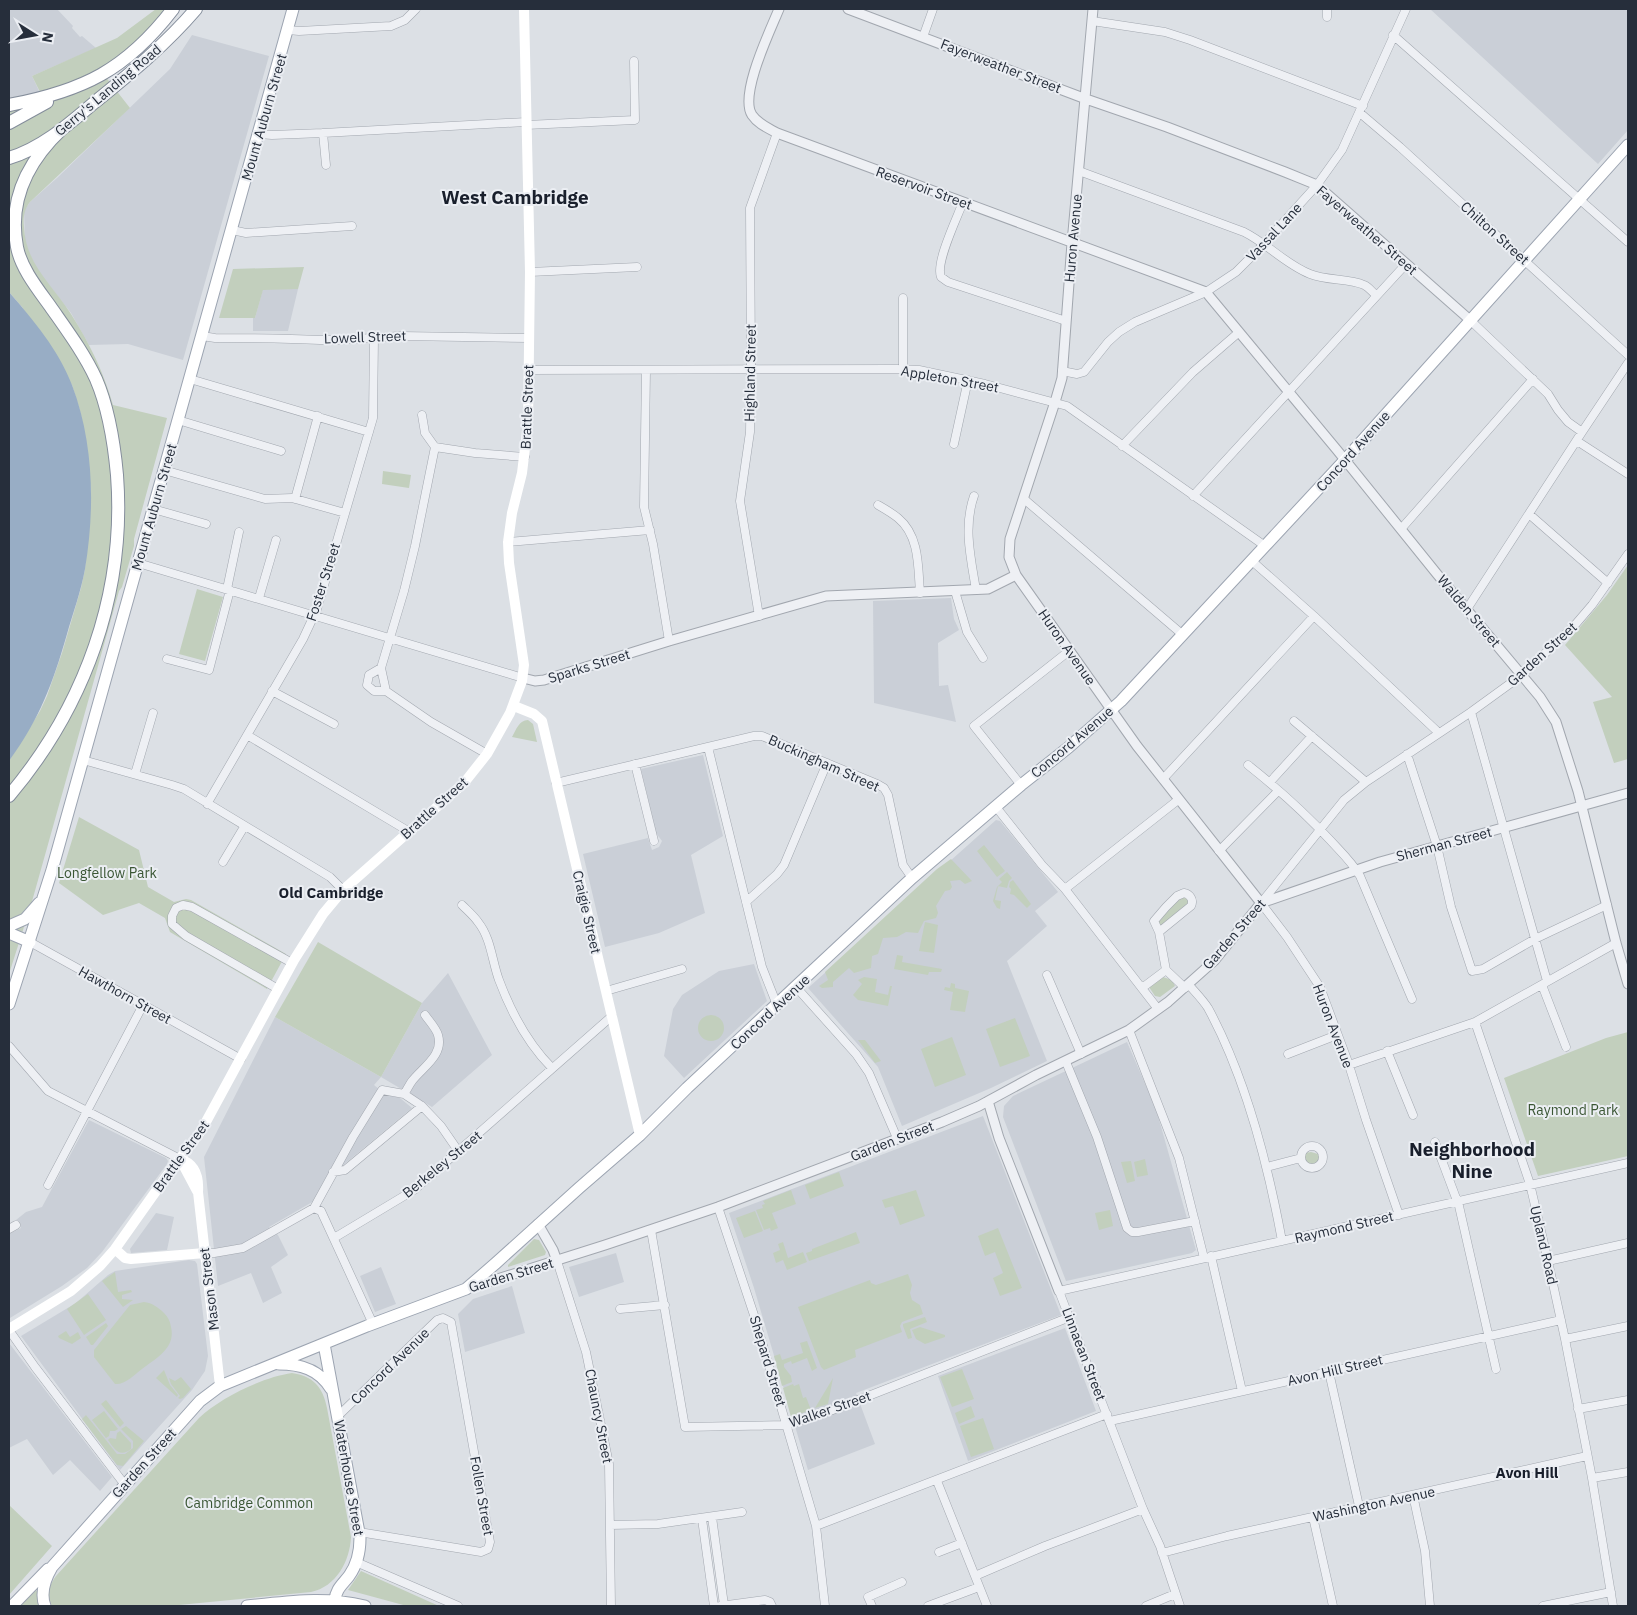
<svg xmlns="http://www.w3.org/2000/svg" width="1637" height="1615" font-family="'IBM Plex Sans',sans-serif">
	<rect width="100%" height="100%" fill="#dce0e5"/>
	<path fill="#cacfd7" d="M9,9H57L73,26L72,28L80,37L82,36L96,48L32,76L40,93L9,98Z
		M1430,9H1628V130L1598,164Z
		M192,35L269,56L183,360L128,344L89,345L71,313L38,271L29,253L25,240L24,211L30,202L57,178L170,69Z
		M263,289H298L288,331H253V318H255Z
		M951,598L954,619L959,630L938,643L939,686L948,685L956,722L874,703L873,601Z
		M703,755L723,836L691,855L705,913L659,933L605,947L583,854L648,838L652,850L659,847L662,841L656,833L641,769Z
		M996,820L1000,821L1058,892L1035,911L1047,926L1007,961L1047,1061L991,1088L902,1126L878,1067L808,988Z
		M754,964L767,1001L684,1078L664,1056L673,1009L682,995L719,971Z
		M448,973L492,1055L432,1107L381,1077L374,1085L386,1095L400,1098L412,1108L324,1181L314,1201L269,1227L278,1235L288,1255L271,1267L282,1293L263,1303L251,1273L218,1286L204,1157L275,1017L381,1077L422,1003Z
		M1127,1042L1156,1109L1196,1250L1192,1253L1066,1281L1003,1117L1004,1106L1013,1096Z
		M983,1116L1061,1315L856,1393L875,1444L808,1470L754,1288L729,1213Z
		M89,1120L166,1158L168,1161L167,1164L102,1252L87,1268L62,1286L10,1318L9,1234L21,1228L16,1220L26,1212L42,1207Z
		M156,1213L174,1217L167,1250L131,1253L130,1249Z
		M616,1253L624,1282L579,1297L569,1267Z
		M189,1260L195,1261L197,1264L208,1356L205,1371L192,1390L120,1470L21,1336L76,1303L108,1275L115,1271Z
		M381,1267L396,1304L375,1312L360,1276Z
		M512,1286L525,1333L465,1352L458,1314L473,1299Z
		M1065,1328L1096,1411L968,1461L938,1376Z
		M9,1343L112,1477L100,1491L70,1460L53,1475L27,1439L9,1448Z"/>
	<path fill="#c2cfbd" d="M156,9H166L147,34L101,71L130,108L30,202C24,210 23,218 24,227C26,265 52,284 71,314C89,342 104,373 113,405L167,418L134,539V546L122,587L119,591L31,905L9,974V761L40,711L47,696L62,653L81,588L85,569L91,492L85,436L80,411L72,385L22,307L9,292V98L40,92L32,76L117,38Z
		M304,267L298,289L263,290L255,318H219L233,269Z
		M383,471L411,475L409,488L382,484Z
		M1628,565V759L1614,763L1593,702L1612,697L1565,645L1607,595Z
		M197,589L223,597L205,661L179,654Z
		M528,720L533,724L537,742L512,737C516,730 519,720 528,720Z
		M79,817L139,850L148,887L174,902L186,899L191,900L286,954L267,989L175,935L170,932L165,918L139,903L103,915L59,883Z
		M984,845L1005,871L997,877L977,851Z
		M951,859L972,881L965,884L960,880L950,881L952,887L950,890L945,891L936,906L938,913L936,918L924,921L918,933L906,932L897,937L883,938L878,954L872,956L871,968L854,973L849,968L833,982V987L822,988L819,986L828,980L825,972L937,869Z
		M1007,872L1012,878L1009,881L1007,888L998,886L995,900L1001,901L1000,909L997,908L993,901L997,887L1002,882L999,879Z
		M1013,880L1031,904L1027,908L1014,895L1010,894L1011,889L1009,887L1010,882Z
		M1181,896L1187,899L1189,902L1186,908L1160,926L1157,922Z
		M925,922L938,925L934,953L919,951Z
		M318,942L422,1003L381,1077L275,1017Z
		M897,955L903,956L902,962L942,969L941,972H929L928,975L894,969Z
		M864,977L877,979L875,992L888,995L890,986H892L888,1006L858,1000L853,995L862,984L858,980Z
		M1163,977L1172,980L1175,986L1160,997L1155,996L1149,987Z
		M951,983L955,984V988L969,991L965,1012L950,1010L953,992L944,990L945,987L950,988Z
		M698 1028a13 13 0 1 1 26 0a13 13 0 1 1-26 0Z
		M1015,1018L1030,1056L1000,1067L986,1029Z
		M1628,1032V1156L1538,1176L1504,1078L1606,1038Z
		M952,1037L966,1075L935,1087L921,1049Z
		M858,1040H865L881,1061L875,1063Z
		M1311,1152L1318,1154L1320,1159L1318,1165L1313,1166L1305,1161L1303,1158L1305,1153Z
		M1145,1159L1148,1175L1137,1177L1134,1162Z
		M1131,1161L1135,1181L1127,1183L1121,1162Z
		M839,1172L844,1186L810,1199L805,1185Z
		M791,1190L796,1204L772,1213L778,1228L771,1231L770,1228L764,1230L756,1210L763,1208L762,1205L765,1204L763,1201Z
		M916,1190L925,1216L900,1225L893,1206L885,1208L882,1200Z
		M1110,1210L1113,1226L1099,1230L1095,1213Z
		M755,1211L763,1231L744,1238L736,1218Z
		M998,1228L1022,1288L1000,1296L993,1278L1003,1273L995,1252L985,1256L978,1236Z
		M856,1232L860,1243L809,1261L806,1253L812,1251V1249Z
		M534,1239L539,1240L546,1252L545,1255L508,1267V1265Z
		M783,1242L788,1258L803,1252L807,1262L787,1270L783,1260L776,1263L773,1253L780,1250L778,1244Z
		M115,1272L118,1292L131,1290L132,1292L122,1295V1299L133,1300L123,1307L102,1281Z
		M908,1274L912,1285L910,1293L912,1300L920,1305L923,1314L902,1322L900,1326L902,1332L855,1350L856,1357L824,1370L821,1367L798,1307L870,1280L871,1283L876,1285Z
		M88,1294L106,1320L84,1335L67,1309Z
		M144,1302C152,1303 158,1307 164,1313C168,1317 170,1321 171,1327C176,1348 156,1358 142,1369C134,1375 125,1385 115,1384L94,1357V1350L130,1305Z
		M925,1317L927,1322L910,1329L912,1338L908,1339L903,1326V1324Z
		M106,1323L108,1326L93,1345H91L86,1337Z
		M920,1327L945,1335V1337L925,1344L916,1339L912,1330Z
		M66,1331L70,1337L78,1332L81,1338L72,1344L59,1338L58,1336Z
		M807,1341L817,1368L812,1371L807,1358L792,1364L791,1361L784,1364V1367L791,1376L792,1382L782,1386L774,1356L780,1354L782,1360L803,1353L800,1343Z
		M962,1369L974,1399L952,1407L940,1377Z
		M164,1370L170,1385L178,1395L177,1397L156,1378Z
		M292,1373C313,1376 323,1387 327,1408L351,1537C350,1561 336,1587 311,1592L169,1606H52C45,1595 49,1586 56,1576L199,1418C220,1398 263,1377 292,1373Z
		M181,1377L191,1389L183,1398L180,1399L178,1398L180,1396L171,1384L169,1378L175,1381Z
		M833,1378L828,1404L815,1408Z
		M793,1384L794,1386L799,1384L803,1398L806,1397L811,1410L791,1417L783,1388Z
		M106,1400L124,1423L120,1427L101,1404Z
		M971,1406L975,1417L959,1424L955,1413Z
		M104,1411L118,1429L115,1431H110L109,1436L106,1438L92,1420Z
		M86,1415L117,1454H125L133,1448V1441L121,1429L126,1426L144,1441L123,1466L117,1465L82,1419Z
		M983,1418L994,1449L971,1457L960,1426Z
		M120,1431L131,1443V1449C120,1458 114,1449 108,1440L110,1438L116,1439L117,1433Z
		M9,1505L52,1546L9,1595Z
		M361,1571L439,1606H407L348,1590Z
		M38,1590L40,1606H19L31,1593Z"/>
	<path fill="#98adc5" d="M9,292C34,321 58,349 72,385C94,443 95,509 85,569C81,591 73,613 67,634C53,683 39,720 9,761Z"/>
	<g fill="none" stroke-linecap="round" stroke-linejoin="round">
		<defs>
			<path id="minor" d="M1327,9V17
				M1092,21L1165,32L1190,40L1363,106
				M288,30L299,31L391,26L405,20L416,9
				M1393,35C1472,104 1550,173 1628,242
				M923,37L933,9
				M1360,113L1400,147L1628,355
				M526,125L635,120L634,61
				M323,133L326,165
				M259,134L272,135L323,133L526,122
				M1079,171L1244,232C1268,244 1285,264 1310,274C1327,281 1349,278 1364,285C1369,287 1372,292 1376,295
				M963,202C957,218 935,263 941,277L948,282L1066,321
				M232,230L246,233L352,226
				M530,272L637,267
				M202,336L215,338C250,338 285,338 320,340C347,341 374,337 401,336L529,338
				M903,369V298
				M529,370L897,369L919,370L985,384L1067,406L1265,546
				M646,370L644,507L653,544L669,641
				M1062,371L1077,374L1084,372L1108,342L1119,332L1135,322L1206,292L1236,272L1260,248L1317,185L1342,150L1406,9
				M190,379L369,432
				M422,415L425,433L435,447
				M178,420L281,451
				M1582,432L1628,363
				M1577,441L1628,474
				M954,444L968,380
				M1122,446L1193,372L1238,333
				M164,470L265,499L292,498L345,513
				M974,496C963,527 971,559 976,590
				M1193,496L1406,264
				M295,499L318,416
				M1024,499L1183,635
				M878,505C885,509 892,513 898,518C920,536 918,568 920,593
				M153,509L206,524
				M1529,514L1608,583
				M1401,529L1533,379
				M508,542L650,530
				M1252,561L1314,616L1439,733
				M138,563L523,678
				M227,589L239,532
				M955,591L967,632L983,658
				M259,598L276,540
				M1467,609L1582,432L1568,422L1558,410L1548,394L1470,320
				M759,616L740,501L750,432L751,368L750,208L777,133
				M167,659L209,670L230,590
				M381,668L369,675L367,685L374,691H386
				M272,691L334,724
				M1471,712L1547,981
				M1294,721L1366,782
				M247,735L408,831
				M708,747L762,967L777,1005
				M487,754L431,722L386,691L381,668L404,591L415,546L435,447L475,453L525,457
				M1407,754L1437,846L1451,907L1472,971L1483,969L1535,939L1607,905
				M83,760L172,785L184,789L330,877L343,890
				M635,764L654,841
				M1248,765C1277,788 1305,813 1330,840C1341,852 1352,862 1360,876L1412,999
				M135,774L153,713
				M1163,779L1314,616
				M1270,782L1312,736
				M556,783L754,736H762L877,784L884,788L888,795L903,865L912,878
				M1021,785L974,726L1069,651
				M207,804L303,639L317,609L373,418L374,338
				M996,807L1042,865L1065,889L1158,1009
				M1219,851L1278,791
				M223,862L244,827
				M1065,889L1178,800
				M746,902L777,874L784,865L827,763
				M462,905C468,911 474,916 478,922C491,938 492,961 499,980C511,1012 527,1043 552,1068
				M1159,932L1191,906C1194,900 1190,894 1184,893L1177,896L1166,907L1154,921L1159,932L1166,970L1185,988
				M30,942L241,1059
				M1047,975L1081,1054
				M1189,985C1195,992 1203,1000 1208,1008C1245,1076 1268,1165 1282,1241
				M1542,985L1566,1047
				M796,987L856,1054L869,1073L897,1138
				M1142,988L1166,970
				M278,989L186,936L172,924V916L176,908L183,905L192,907L292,963
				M606,991L682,969
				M1475,1022L1530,1184L1548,1261L1565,1339L1592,1478L1613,1606
				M1129,1030L1179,1158L1204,1258
				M9,1046L48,1091L180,1159
				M1387,1051L1413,1115
				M1288,1054L1337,1035
				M1066,1062L1097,1137L1127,1228L1132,1232H1138L1195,1221
				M1349,1065L1475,1022L1616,943
				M404,1094C407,1090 409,1085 412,1081C423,1067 444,1055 438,1035C436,1028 429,1021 425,1015
				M1435,1142L1459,1206L1496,1369
				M1301 1157a11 11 0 1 1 22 0a11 11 0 1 1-22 0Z
				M1267,1167L1301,1158
				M333,1172L345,1170L422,1106L441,1126L459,1152
				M48,1185L143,1005
				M718,1207L754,1315L816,1526L825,1606
				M314,1208L353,1137L382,1090L404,1094L422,1106
				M1399,1215L1366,1120L1348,1062L1320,987L1287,937L1261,903L1344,800L1366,782L1471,712L1522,675L1574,626L1592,605L1628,554
				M9,1229L16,1225
				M651,1230L685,1427L787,1425L830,1411L1070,1317
				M334,1238L414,1190L612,1016
				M205,1253H214L243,1248L314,1208L321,1211L373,1324
				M1211,1256L1242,1391
				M557,1261L586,1352L609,1464L611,1606
				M1548,1261L1628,1243
				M620,1309L665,1305
				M9,1330L35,1367L125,1485
				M1565,1339L1628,1326
				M1329,1372L1359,1506
				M1578,1409L1628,1400
				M338,1416L437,1320L443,1318L451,1322L490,1542L488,1549L481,1552L359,1532
				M1110,1421L1561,1320
				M1592,1478L1628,1472
				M937,1481L987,1606
				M1413,1495L1425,1551L1430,1606
				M712,1517L724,1605
				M1313,1517L1333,1606
				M702,1519L714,1606
				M610,1525L658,1524L742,1512
				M816,1526L1107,1414
				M939,1552L962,1543
				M1162,1553L1227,1536L1587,1456
				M356,1562L458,1606
				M975,1576L1045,1546L1143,1509
				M720,1606L765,1600L770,1602L772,1606
				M872,1606L868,1597L902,1582
				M928,1606L979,1587
				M1146,1606L1175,1594
				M1180,1606L1160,1546L1143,1509L1059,1291L1628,1163
				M1543,1606L1611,1592"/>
			<path id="tertiary" d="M779,9C770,31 739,95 752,115C758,124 768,128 777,133L1206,292L1210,297L1337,450L1437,574L1540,697L1556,722L1578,791L1616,943L1628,984
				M848,9L1086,99L1167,127L1285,172L1317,185L1470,320
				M1093,9L1072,243L1062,378L1055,402L1010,539L1009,557L1016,575L1137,746L1261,903
				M523,678L535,681L544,680L669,641L826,596L988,589L1016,575
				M1261,903L1380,862L1628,793
				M988,1101L999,1138L1059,1291
				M538,1224L553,1250L557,1261
				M469,1288L605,1245L718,1207L942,1122L979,1106L1036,1075L1129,1030L1168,1002L1214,961L1261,903"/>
			<path id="primary" d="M9,926L25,919L39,903
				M9,933L30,942
				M9,1004L52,870L293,9
				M324,1344L360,1538C360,1551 357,1565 349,1576C342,1585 336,1589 335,1600
				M279,1364C300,1364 319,1369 331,1389
				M12,1606L48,1569
				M45,1606C40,1593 45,1579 52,1567L200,1401L220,1386L367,1326L466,1289L496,1263L579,1188L640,1135L687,1088L912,878L1021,785L1069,747L1121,701L1345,460L1628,145
				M247,1606C289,1602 323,1596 365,1606"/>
			<path id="trunk" d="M9,105C83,91 126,70 173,9
				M9,123L47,102
				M9,158C42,148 69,124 95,102C131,73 166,44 196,9
				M9,796C85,706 126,593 117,475C114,442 109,409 96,379C84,353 66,329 50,306C37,288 21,268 17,247C8,200 28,161 62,129"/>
		</defs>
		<use href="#minor" stroke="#a2a7af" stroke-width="9"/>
		<use href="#tertiary" stroke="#a2a7af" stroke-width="11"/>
		<use href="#primary" stroke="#9ca4b1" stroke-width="13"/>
		<use href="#trunk" stroke="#848d9b" stroke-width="14"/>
		<use href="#minor" stroke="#eef0f4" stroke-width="8"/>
		<use href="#tertiary" stroke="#eef0f4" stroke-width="9"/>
		<path stroke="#fff" stroke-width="10" d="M514,706L534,714L542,721L640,1135
			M180,1159C196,1164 199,1177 198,1192L220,1386
			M180,1159L197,1191
			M115,1249L125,1258L131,1259L205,1253
			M9,1329L71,1291L100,1266L115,1249L166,1177L201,1131L294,960L323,914L343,890L464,783L487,754L510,713L522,681L524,665L509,563L508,542L512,513L522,473L528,423L530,272L524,9"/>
		<use href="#primary" stroke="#fff" stroke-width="11"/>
		<use href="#trunk" stroke="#fff" stroke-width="12"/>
	</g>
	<g text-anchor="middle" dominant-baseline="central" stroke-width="4" stroke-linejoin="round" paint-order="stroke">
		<g font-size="14" fill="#262e3b" stroke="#ebeef3">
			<text transform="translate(1001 66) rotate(21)">Fayerweather Street</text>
			<text transform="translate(108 90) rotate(-40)">Gerry's Landing Road</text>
			<text transform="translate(264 117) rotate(-74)">Mount Auburn Street</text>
			<text transform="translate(924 188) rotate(20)">Reservoir Street</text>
			<text transform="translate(1367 230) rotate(41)">Fayerweather Street</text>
			<text transform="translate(1274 232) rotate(-47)">Vassal Lane</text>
			<text transform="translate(1495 233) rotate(42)">Chilton Street</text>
			<text transform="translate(1073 238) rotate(-85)">Huron Avenue</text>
			<text transform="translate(365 337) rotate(-2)">Lowell Street</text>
			<text transform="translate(750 373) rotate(-89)">Highland Street</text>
			<text transform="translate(950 379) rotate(10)">Appleton Street</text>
			<text transform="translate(527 407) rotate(-88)">Brattle Street</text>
			<text transform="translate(1353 451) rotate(-48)">Concord Avenue</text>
			<text transform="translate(154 507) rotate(-74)">Mount Auburn Street</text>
			<text transform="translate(323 582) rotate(-72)">Foster Street</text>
			<text transform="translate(1469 611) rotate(50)">Walden Street</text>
			<text transform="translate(1067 647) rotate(55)">Huron Avenue</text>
			<text transform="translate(1542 654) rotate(-42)">Garden Street</text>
			<text transform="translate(589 666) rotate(-17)">Sparks Street</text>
			<text transform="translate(1072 742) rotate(-40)">Concord Avenue</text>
			<text transform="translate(824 763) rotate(24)">Buckingham Street</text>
			<text transform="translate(434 808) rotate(-42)">Brattle Street</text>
			<text transform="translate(1444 844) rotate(-15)">Sherman Street</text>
			<text transform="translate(587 912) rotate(77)">Craigie Street</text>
			<text transform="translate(1234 934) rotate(-49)">Garden Street</text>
			<text transform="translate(125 995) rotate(29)">Hawthorn Street</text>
			<text transform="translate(770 1012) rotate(-43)">Concord Avenue</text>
			<text transform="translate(1333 1026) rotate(69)">Huron Avenue</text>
			<text transform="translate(892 1141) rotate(-21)">Garden Street</text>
			<text transform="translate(181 1156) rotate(-54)">Brattle Street</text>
			<text transform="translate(442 1164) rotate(-39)">Berkeley Street</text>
			<text transform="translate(1344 1227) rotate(-13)">Raymond Street</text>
			<text transform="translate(1544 1245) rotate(77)">Upland Road</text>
			<text transform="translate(511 1275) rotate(-17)">Garden Street</text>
			<text transform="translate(209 1289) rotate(-97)">Mason Street</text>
			<text transform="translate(1084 1354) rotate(69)">Linnaean Street</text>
			<text transform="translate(768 1361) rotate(73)">Shepard Street</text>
			<text transform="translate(390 1366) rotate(-44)">Concord Avenue</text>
			<text transform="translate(1335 1370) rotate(-13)">Avon Hill Street</text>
			<text transform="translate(830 1409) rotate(-19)">Walker Street</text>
			<text transform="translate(599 1416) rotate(79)">Chauncy Street</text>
			<text transform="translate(144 1463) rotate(-48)">Garden Street</text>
			<text transform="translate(349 1478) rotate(80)">Waterhouse Street</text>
			<text transform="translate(482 1496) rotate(80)">Follen Street</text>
			<text transform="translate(1374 1504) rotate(-12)">Washington Avenue</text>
		</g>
		<g font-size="14" fill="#3a5634" stroke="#ebeef3">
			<text x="107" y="873">Longfellow Park</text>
			<text x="1573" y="1110">Raymond Park</text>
			<text x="249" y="1503">Cambridge Common</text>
		</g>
		<g font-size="15" font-weight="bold" fill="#191f2c" stroke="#ebeef3">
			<text x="331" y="892">Old Cambridge</text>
			<text x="1527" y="1472">Avon Hill</text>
		</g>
		<g font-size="19" font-weight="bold" fill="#191f2c" stroke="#ebeef3">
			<text x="515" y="197">West Cambridge</text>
			<text x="1472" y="1149">Neighborhood<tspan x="1472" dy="22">Nine</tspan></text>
		</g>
	</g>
	<rect width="1637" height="1615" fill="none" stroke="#262e3b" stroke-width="20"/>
	<g transform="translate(35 35) rotate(101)" stroke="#ebeef3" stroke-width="4" paint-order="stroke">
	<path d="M0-4L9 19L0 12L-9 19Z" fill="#262e3b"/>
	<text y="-8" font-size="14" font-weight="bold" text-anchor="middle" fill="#262e3b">N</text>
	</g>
</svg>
